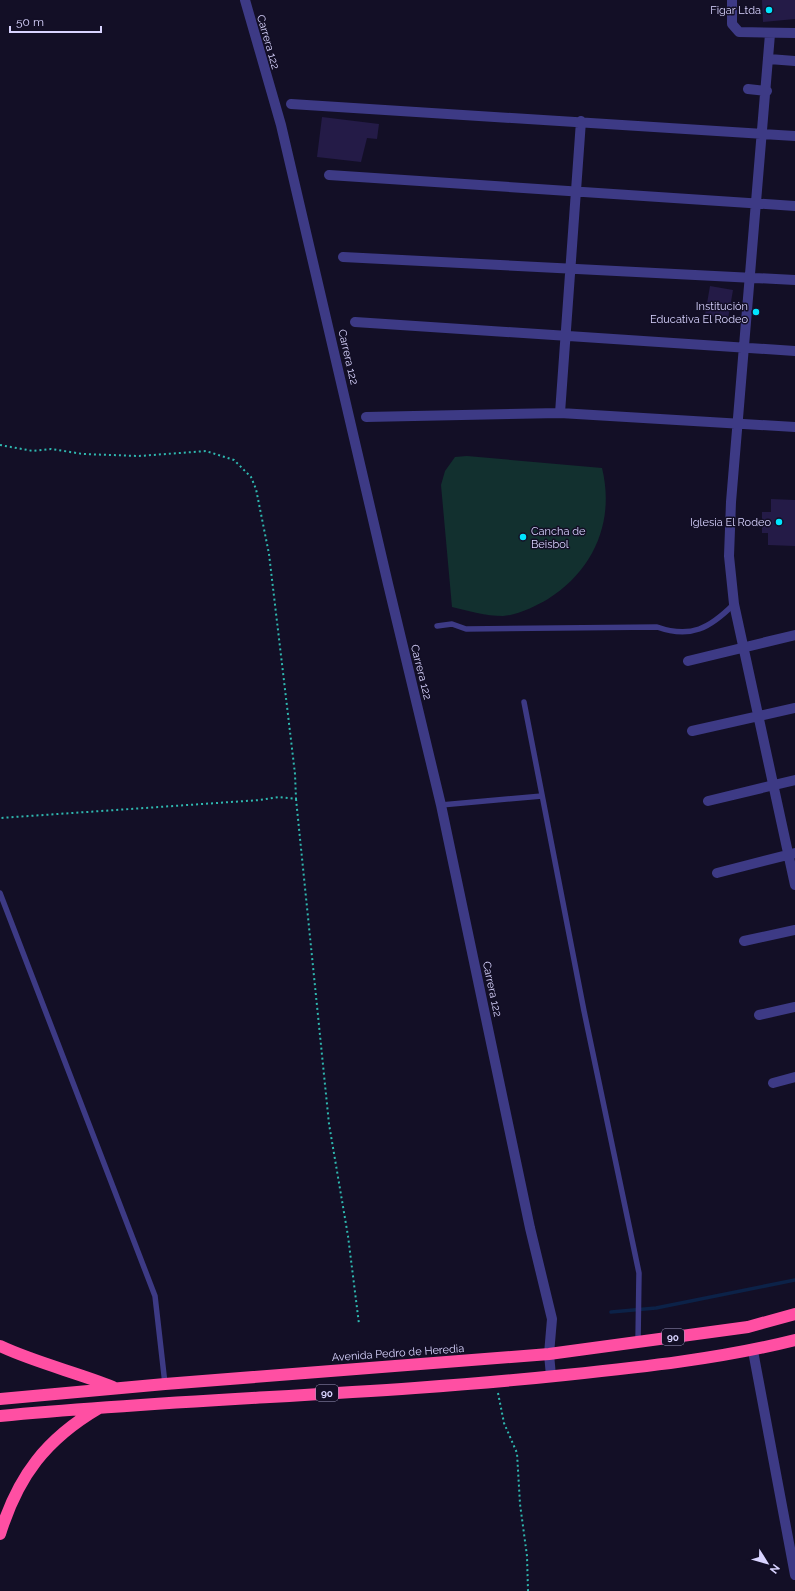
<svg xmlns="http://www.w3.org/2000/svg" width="795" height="1591" font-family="Raleway,sans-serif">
	<rect width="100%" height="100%" fill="#130f26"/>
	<path fill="#12302f" d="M467,456L602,468C615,521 594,570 548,599C536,606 518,615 503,616C486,616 468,611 452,607L441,485L445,471L455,457Z"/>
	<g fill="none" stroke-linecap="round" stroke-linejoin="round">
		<path stroke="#0c2248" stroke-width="3.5" d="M611,1312L656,1308L795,1280"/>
	</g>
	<path fill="#241b47" d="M762,0H795V19L763,22Z
		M322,117L379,124L377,139L367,138L361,162L317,157Z
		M710,286L733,290L728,319L705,315Z
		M771,499L795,500V546L768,545V533H762V512H771Z"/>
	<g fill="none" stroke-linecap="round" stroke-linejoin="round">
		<path stroke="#2fb8b0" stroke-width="2" stroke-dasharray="2 3" stroke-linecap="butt" d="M0,445L33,451L51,449L83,454L139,456L206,451L234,460L251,477L256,489L269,554L295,774L296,799L279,797L260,800L0,818
			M296,799L329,1124L348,1236L359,1324
			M498,1393L504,1423L517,1453L520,1504L527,1556L528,1591"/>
		<path stroke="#3d3a85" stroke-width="5.5" d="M437,626L452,624L466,629L657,627C691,639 710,628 734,604
			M524,702L584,1011L639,1273L638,1342
			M441,805L542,796
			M0,893L155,1296L165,1384"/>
		<path stroke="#3d3a85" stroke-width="10" d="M245,0L281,125L388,584L441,805L530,1228L552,1319L549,1354L551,1376
			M732,0V24L739,32L795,33
			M770,34L731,502L729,556L734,604L795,885
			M769,59L795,61
			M748,89L767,91
			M291,104L795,136
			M329,175L795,206
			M343,257L795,280
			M355,322L795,351
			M560,413L581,121
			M366,417L560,413L795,427
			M688,661L795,635
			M692,731L795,708
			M708,801L795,780
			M717,873L795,853
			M744,941L795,930
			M759,1015L795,1007
			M773,1083L795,1077
			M753,1351L795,1575"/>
		<path stroke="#ff4fa3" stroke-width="12" d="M0,1346C36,1363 76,1372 113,1387
			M0,1399L165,1384L549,1354L748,1327L795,1314
			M0,1416C188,1398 377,1395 565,1375C642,1367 719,1359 795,1340
			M0,1534C18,1476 46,1439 99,1408"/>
	</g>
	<g fill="#00e5ff" stroke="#130f26" stroke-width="1.5">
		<circle cx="769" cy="10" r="4"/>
		<circle cx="756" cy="312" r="4"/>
		<circle cx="779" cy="522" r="4"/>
		<circle cx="523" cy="537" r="4"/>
	</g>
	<g text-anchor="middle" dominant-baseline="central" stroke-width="3" stroke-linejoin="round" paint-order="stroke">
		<g fill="#130f26" stroke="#9e99be" stroke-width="1">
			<rect x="662" y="1329" width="22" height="16" rx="3"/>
			<rect x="316" y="1385" width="22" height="16" rx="3"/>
		</g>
		<g font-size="10" font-weight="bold" fill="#d9d4ff">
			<text x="673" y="1337">90</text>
			<text x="327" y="1393">90</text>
		</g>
		<g font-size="11" fill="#d9d4ff" stroke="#130f26" text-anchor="end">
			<text x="761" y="10">Figar Ltda</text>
			<text x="748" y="306">Institución<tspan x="748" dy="13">Educativa El Rodeo</tspan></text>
			<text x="771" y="522">Iglesia El Rodeo</text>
			<text x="531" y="531" text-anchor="start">Cancha de<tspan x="531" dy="13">Beisbol</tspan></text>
		</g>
		<g font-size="11" fill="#d9d4ff" stroke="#130f26">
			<text transform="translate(268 42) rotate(74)">Carrera 122</text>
			<text transform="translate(348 357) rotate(77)">Carrera 122</text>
			<text transform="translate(421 672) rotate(76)">Carrera 122</text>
			<text transform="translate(492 989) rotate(78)">Carrera 122</text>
			<text transform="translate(398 1353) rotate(-4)">Avenida Pedro de Heredia</text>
		</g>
	</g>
	<g transform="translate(767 1563) rotate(127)" stroke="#130f26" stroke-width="3" paint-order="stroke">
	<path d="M0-3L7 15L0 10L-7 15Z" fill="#d9d4ff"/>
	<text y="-6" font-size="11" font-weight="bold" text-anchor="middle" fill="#d9d4ff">N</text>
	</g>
	<path d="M10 26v6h91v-6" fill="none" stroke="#d9d4ff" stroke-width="2"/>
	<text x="16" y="26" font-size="12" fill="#d9d4ff" stroke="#130f26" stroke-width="3" paint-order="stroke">50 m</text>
</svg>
